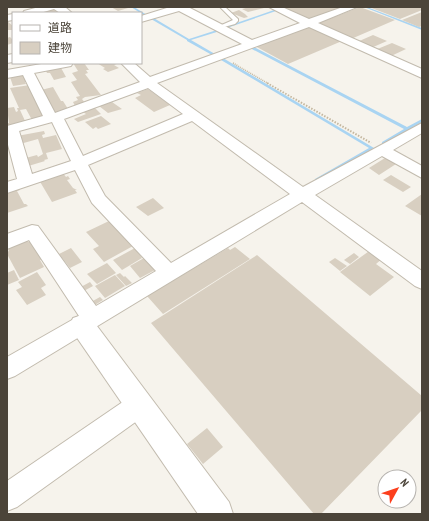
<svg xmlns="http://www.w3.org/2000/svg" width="429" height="521" font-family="'PT Sans Narrow','Noto Sans JP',sans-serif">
	<rect width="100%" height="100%" fill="#f6f3ec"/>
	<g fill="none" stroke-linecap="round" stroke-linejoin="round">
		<path fill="#a9d4f2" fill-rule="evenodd" d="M131,7H134L147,15L145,16Z
			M364,7H367L422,28V30Z
			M274,10L276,11L224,29L222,28Z
			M152,17L189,39L220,29V31L191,40L215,54L212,55L187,41V40L151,19V18Z
			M250,46H252L407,127L422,119V122L384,144H382V142L404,129L250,48Z
			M221,58H223L374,148L317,181H315V179L369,148L221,60Z"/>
	</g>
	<path fill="#d8cfc1" d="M111,7H126L128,8L118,11Z
		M249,7H263L264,8L248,12L242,9Z
		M290,7H343L308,20L283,9Z
		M360,7L395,20L351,39L316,24Z
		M369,7H422V10L400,19Z
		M55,9L61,13L43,12Z
		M239,10L245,14L248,17L244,18L231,13Z
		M422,12V26L419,27L402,20Z
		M7,21L13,26V30H7Z
		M308,26L342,41L288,64L255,46Z
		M373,35L387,41L371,48L357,42Z
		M10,37L13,40V43L7,45V38Z
		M392,43L406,49L389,57L375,50Z
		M73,63H84L89,70H86L88,73L85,74L101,95L85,97L82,99L85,103L75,106L73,102L78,100L76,97L80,96L71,82L77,80L72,73L78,71Z
		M97,63H119L114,65L119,68L108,72L103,69L105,68Z
		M60,66L66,77L54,80L50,73H47L45,69Z
		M20,74V76L25,75L27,81L25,82L26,84L13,86L10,77L7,78V76Z
		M30,85L38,106H41L46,116L32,120L26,109L20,110L26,123L7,127V123H9L7,108L14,107L16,112L18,111L17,108H19L10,88Z
		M53,87L61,101H63L68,109L53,113L41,90Z
		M148,89L170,105L154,112L135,98L141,95L137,93Z
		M112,102L122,109L108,113L99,106Z
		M94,107L101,114L78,122L74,119L86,114L83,112Z
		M101,116L111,124L98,129L96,127L93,129L85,122Z
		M44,131L45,134L42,135L43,138L56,135L62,149L46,153L48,159L44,160L45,161L25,167L22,159L37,155L38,157L43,154L38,139L20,144L17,136Z
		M385,158L396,164L379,175L369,168Z
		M62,172L66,177L68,176L70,179L67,180L73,188L77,190H75L77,193L52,202L39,180Z
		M391,175L411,187L403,192L383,180Z
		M18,187L20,190L17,191L24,204H26L28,206L7,213V191Z
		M422,194V216L405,206Z
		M153,198L164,208L148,216L136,207Z
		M109,221L133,246L104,262L93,249L99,246L86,232Z
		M25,238L28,242L32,241L43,259L40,260L44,267L20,278L7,254L9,250L7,245Z
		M235,247L250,259L163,314L147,296L228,248L230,250Z
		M71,248L82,262L70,268L59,254Z
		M135,248L142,258L122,270L113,260Z
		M372,249L384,257L376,264L394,277L370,296L340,272Z
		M354,253L359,257L350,264L344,260Z
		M257,255L422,396V410L321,514H314L151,323Z
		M144,258L155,270L140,278L130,266Z
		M335,258L347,266L340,271L329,262Z
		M107,263L116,273L97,284L87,274Z
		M14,270L19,280L7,285V273Z
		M37,272L46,285L41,288L46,295L27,305L16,290L22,287L18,282Z
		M120,273L124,277L125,276L132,283L126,286L116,275Z
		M115,275L125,286L105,298L95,286Z
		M90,282L93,286L82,292L79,288Z
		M100,297L103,300L93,306L91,302Z
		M207,428L223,447L203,464L187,444Z"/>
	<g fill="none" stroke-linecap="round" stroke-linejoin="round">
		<defs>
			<path id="service" d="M220,7H225L238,19V21L235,24L217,29V27L233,20Z"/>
			<path id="minor" d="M39,7H65L72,13H60L54,9L40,13H23L24,11Z
				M170,7H188L252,40L300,23L269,7H282L309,19L343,7H357L318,23L422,69V78L309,27L157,83L303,187L422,123V133L393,150L422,166V178L382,156L315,195L422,271V289L415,286L302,202L15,376L7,379V357L79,316L29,240L7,249V234L32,225L38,226L96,306L156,271L92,203L75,170L7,193V182L17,179L7,141V126L43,116L23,75L7,78V70L47,63H73L71,66L34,73L55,113L140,82L121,63H134L150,77L242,44L179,11L141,22V16ZM148,88L183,114L83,156L64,119ZM192,121L290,194L171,263L105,196L88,165ZM52,122L71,161L32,174L19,131Z
				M13,14V20L7,21V15Z
				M13,54V62L7,63V55Z
				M139,393L148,397L151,405L148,413L17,507L7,511V481L130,397Z"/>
			<path id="tertiary" d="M82,315L91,318L229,502L233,514H198L73,332L70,325L73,318Z"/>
		</defs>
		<use href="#service" stroke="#c2bbae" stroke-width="2"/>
		<use href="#minor" stroke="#c2bbae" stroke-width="2"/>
		<use href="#tertiary" stroke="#c2bbae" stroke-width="2"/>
		<path stroke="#c4b79f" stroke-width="1.5" stroke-dasharray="1 1" stroke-linecap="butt" d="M233,63L269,84"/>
		<path stroke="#c4b79f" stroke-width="2" stroke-dasharray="1.5 1.5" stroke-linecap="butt" d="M267,83L371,143"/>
		<use href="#service" fill="#fff" fill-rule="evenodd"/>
		<use href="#minor" fill="#fff" fill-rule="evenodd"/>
		<use href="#tertiary" fill="#fff" fill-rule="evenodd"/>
	</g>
	<rect width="429" height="521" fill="none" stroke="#4b4439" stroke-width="16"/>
	<rect x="12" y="12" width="130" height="52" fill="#ffffff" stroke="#b7b4b0"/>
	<rect x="20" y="25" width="20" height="6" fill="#ffffff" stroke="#b7b4b0"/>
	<text x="48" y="32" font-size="12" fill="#4b4439">道路</text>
	<rect x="20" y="42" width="20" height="12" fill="#d8cfc1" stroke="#b7b4b0"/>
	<text x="48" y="52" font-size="12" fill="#4b4439">建物</text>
	<g transform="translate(397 489) rotate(50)"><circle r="19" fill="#ffffff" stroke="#b7b4b0"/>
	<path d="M0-3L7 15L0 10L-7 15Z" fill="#fc3f1d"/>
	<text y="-6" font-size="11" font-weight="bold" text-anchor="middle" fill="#4b4439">N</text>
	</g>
</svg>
